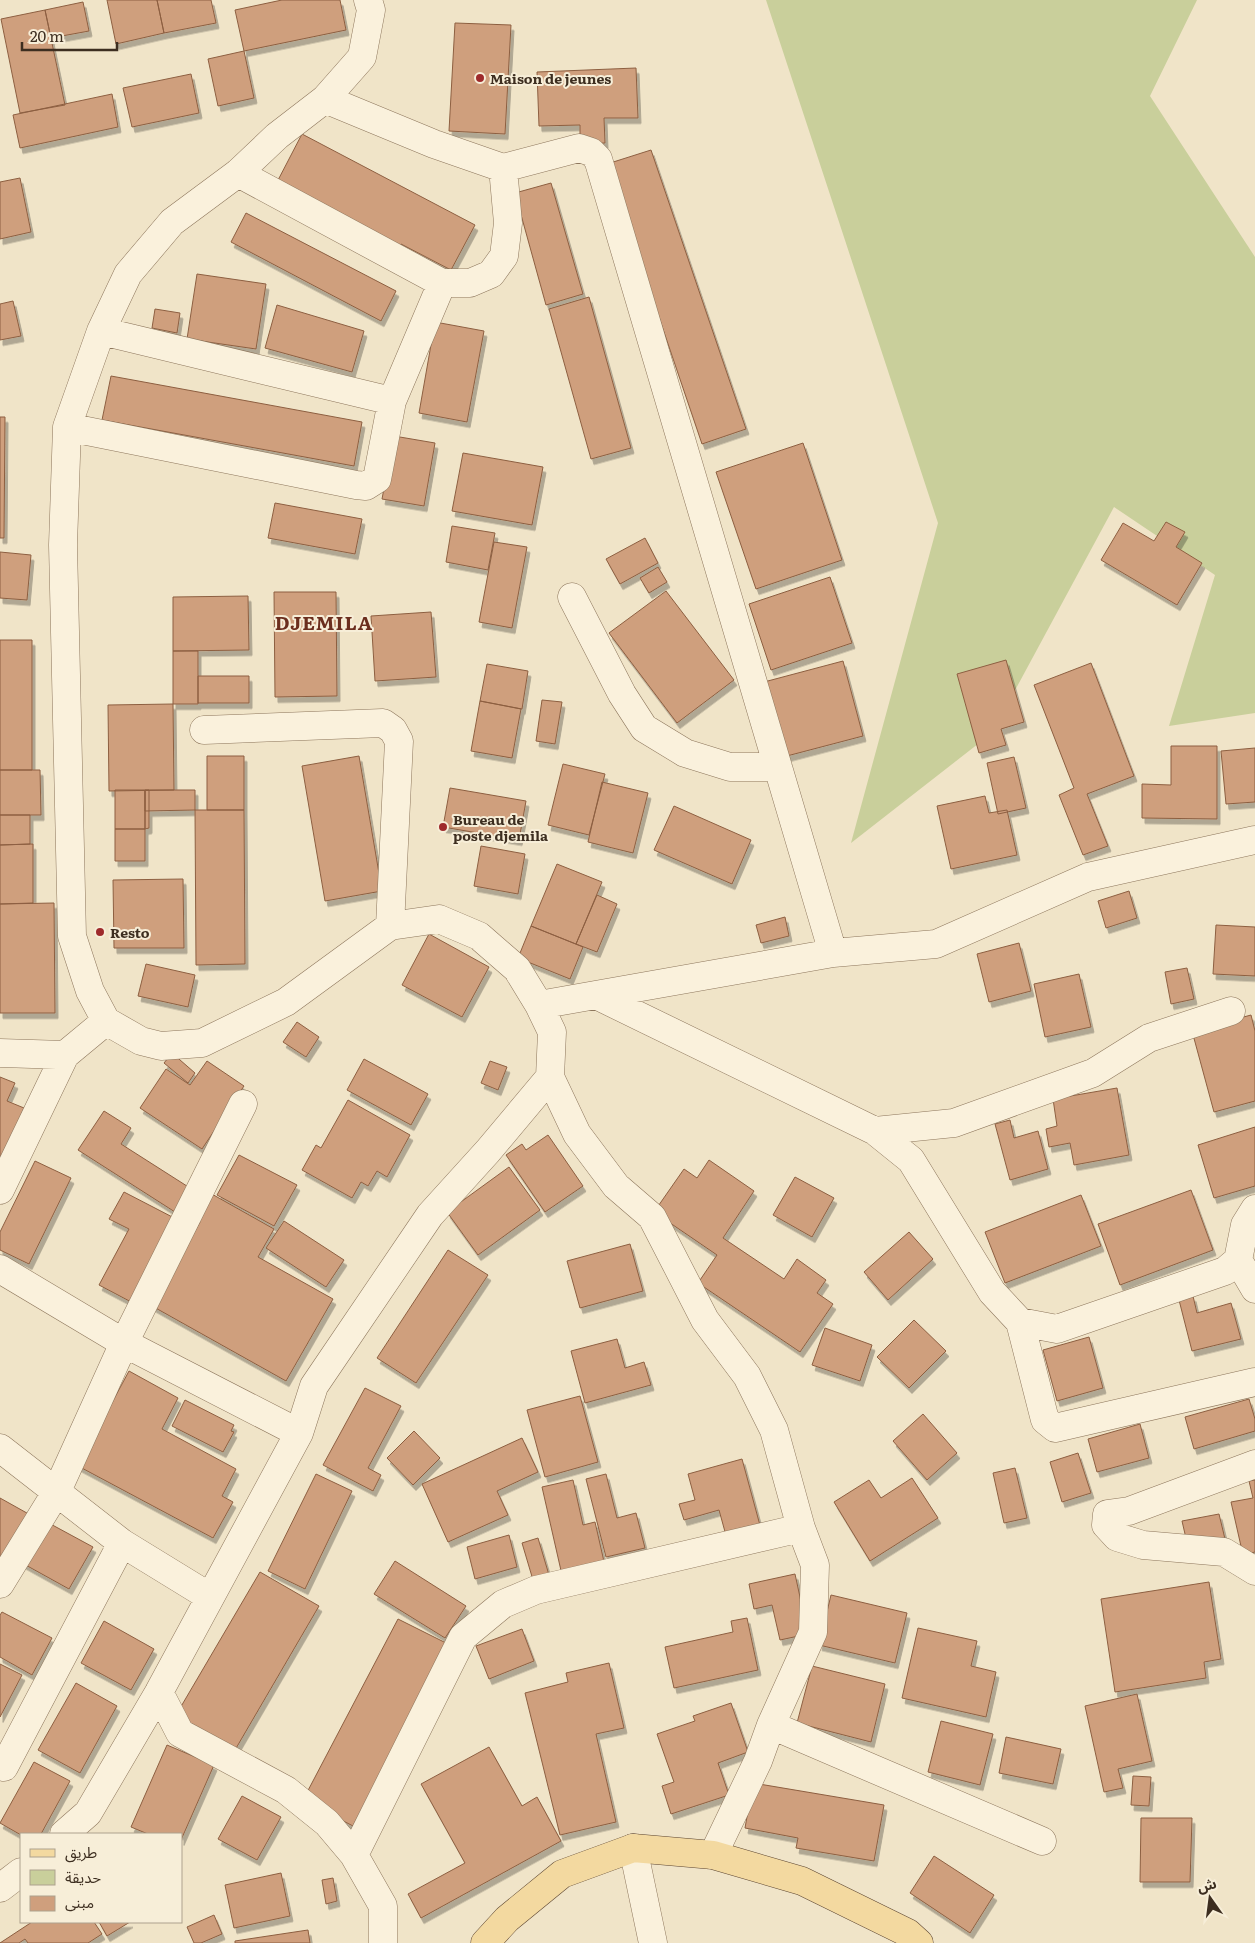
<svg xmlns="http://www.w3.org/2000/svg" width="1255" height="1943" font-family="Literata,'Noto Sans Arabic',serif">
	<defs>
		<filter id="shadow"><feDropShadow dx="3" dy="5.5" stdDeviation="0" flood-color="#0004"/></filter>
	</defs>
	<rect width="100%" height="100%" fill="#f0e4c8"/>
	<path fill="#c9cf9b" d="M766,0H1197L1150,96L1255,257V713L1169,726L1215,575L1114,507L992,733L851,843L938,523Z"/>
	<path fill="#cf9f7d" stroke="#8d5f41" filter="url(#shadow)" d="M107,0H157L164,33L116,44Z
		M157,0H211L216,23L164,33Z
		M282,0H340L346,30L244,51L235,10Z
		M83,2L89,31L51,38L45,10Z
		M45,10L65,105L20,113L1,19Z
		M455,23L511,25L505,134L449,131Z
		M244,51L254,98L218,106L208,59Z
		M636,68L638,118H604L605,143L580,144V125L539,126L537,72Z
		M191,74L199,113L132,127L123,88Z
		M112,94L118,127L20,148L13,115Z
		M302,134L475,225L451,270L401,244L399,248L276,184Z
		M651,150L746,429L702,444L607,164Z
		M20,178L31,232L0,239V182Z
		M551,183L583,294L546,305L515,193Z
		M246,213L396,291L381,321L231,242Z
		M197,274L266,284L256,349L187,339Z
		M589,297L631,448L591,459L549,309Z
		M13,301L21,336L0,340V304Z
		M277,305L364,331L352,372L265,348Z
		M155,309L180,313L177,333L152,328Z
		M435,322L484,331L467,422L419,413Z
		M111,376L362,422L354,466L102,420Z
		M0,417H5L4,538H0Z
		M394,436L435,443L424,506L382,499Z
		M803,443L842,560L756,589L716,472Z
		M463,453L543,467L532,525L452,511Z
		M275,503L362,519L355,554L268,538Z
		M1166,522L1185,532L1176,547L1202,563L1177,605L1101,560L1123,523L1154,541Z
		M452,526L495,533L488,570L446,562Z
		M645,538L658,563L620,584L606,559Z
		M494,542L527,547L512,628L479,622Z
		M0,552L31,555L27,600L0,598Z
		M658,567L667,582L649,593L640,578Z
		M830,577L852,643L771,670L749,604Z
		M666,591L734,680L677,723L609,633Z
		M274,592H336L337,696L275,697Z
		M248,596L249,650L173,651V597Z
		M431,612L436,677L375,681L371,616Z
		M0,640H32V770H0Z
		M173,651H198V704H173Z
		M1006,660L1024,722L1001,729L1006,745L979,753L957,674Z
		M843,661L863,736L783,757L764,682Z
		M1091,663L1134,776L1087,794L1108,846L1083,855L1059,795L1074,788L1034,685Z
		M487,664L528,671L522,709L480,701Z
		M198,676H249V703H198Z
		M542,700L562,702L555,744L536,741Z
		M480,701L521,709L512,758L471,751Z
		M173,704L174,790L109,791L108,705Z
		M1171,746H1217V819L1142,818V784L1171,785Z
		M1255,748V802L1226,804L1221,751Z
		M207,756H244V810H207Z
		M359,756L382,891L325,901L302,766Z
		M1014,757L1026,808L998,814L987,763Z
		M563,764L605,774L589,835L548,825Z
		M0,770H40L41,815H0Z
		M602,782L648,793L633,853L588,842Z
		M450,788L526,801L519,840L443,827Z
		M115,790H145V829H115Z
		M145,790H195V810L145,811Z
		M145,790H149V828L145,829Z
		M985,796L989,813L1007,810L1017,855L951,869L937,806Z
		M674,806L751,840L732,884L654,850Z
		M195,810H244L245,964L196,965Z
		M0,815H30V844L0,845Z
		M115,829H145V861H115Z
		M33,844V903L0,904V845Z
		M481,846L525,854L518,894L474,886Z
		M557,864L602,882L576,944L531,926Z
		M183,879L184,948H114L113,880Z
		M1129,891L1137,918L1106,928L1098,901Z
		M597,895L617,904L597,952L576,944Z
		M54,903L55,1013H0V904Z
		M785,917L789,936L761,943L756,925Z
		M1216,925L1255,927V976L1213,974Z
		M531,926L583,947L570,979L518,958Z
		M429,934L489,967L462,1017L402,985Z
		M1019,943L1031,991L989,1002L977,954Z
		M146,964L195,975L188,1007L138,996Z
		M1187,968L1194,999L1171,1004L1165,972Z
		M1079,974L1091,1027L1045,1037L1034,984Z
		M1251,1015L1255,1031V1101L1214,1112L1192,1031Z
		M297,1022L319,1037L306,1057L283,1042Z
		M172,1053L195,1073L188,1083L164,1063Z
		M364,1059L428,1094L411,1125L347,1090Z
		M207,1061L244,1086L202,1149L140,1108L166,1069L190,1085Z
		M490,1061L507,1067L498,1090L481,1083Z
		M0,1077L15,1083L7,1101L24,1108L0,1165Z
		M1117,1088L1129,1155L1074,1165L1070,1143L1049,1147L1046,1129L1057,1126L1053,1099Z
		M348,1100L410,1135L387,1177L377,1171L368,1186L361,1182L352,1198L302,1170L316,1145L321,1148Z
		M104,1111L131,1128L121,1144L190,1188L175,1212L78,1150Z
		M1010,1120L1014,1138L1038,1131L1048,1169L1010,1180L995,1124Z
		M1255,1127V1186L1214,1198L1198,1145Z
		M548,1135L583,1186L545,1212L506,1155L522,1144L526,1150Z
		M239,1155L297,1185L274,1226L217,1195Z
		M709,1160L754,1191L723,1238L784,1279L797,1259L826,1280L817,1293L833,1304L800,1352L698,1283L717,1255L654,1212L684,1169L697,1178Z
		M35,1161L71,1178L29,1264L0,1250V1232Z
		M509,1167L540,1210L478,1255L447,1212Z
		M795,1177L834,1198L812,1237L773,1215Z
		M1191,1190L1213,1250L1120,1285L1098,1224Z
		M124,1192L180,1221L135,1304L99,1285L129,1229L109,1219Z
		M210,1193L274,1229L258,1257L333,1299L286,1381L152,1306L200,1222L195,1219Z
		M1081,1195L1101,1246L1005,1283L985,1232Z
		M284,1221L344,1260L326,1287L266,1248Z
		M909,1232L933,1259L888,1300L864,1272Z
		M630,1244L643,1291L580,1308L567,1261Z
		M448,1250L488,1275L416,1383L377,1358Z
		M1193,1296L1197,1313L1231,1303L1241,1339L1192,1351L1179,1300Z
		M914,1320L946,1351L909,1388L877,1357Z
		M825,1328L872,1345L860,1381L812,1365Z
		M1089,1337L1103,1388L1057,1401L1043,1350Z
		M617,1339L625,1368L644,1362L651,1385L585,1403L571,1351Z
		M129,1371L178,1398L162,1429L236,1469L222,1496L233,1502L213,1538L78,1466Z
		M365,1388L401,1406L368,1468L381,1475L373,1491L323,1465Z
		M580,1396L598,1462L545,1477L527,1410Z
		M1249,1399L1255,1419V1431L1194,1449L1185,1417Z
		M185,1400L234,1425L231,1431L234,1432L223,1452L172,1426Z
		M923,1414L957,1453L927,1480L893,1441Z
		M1140,1424L1149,1458L1097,1472L1088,1439Z
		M414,1431L440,1458L413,1485L387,1458Z
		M522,1438L538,1472L497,1491L508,1515L448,1542L422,1484Z
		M1078,1453L1091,1493L1062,1502L1050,1462Z
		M742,1459L761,1529L727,1539L719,1510L684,1520L679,1504L695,1500L688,1474Z
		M1015,1468L1027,1518L1004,1523L993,1473Z
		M316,1474L352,1491L305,1589L268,1571Z
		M606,1474L617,1518L636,1513L645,1548L606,1557L586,1479Z
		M912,1478L938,1518L870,1561L834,1502L869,1480L881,1498Z
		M573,1480L583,1525L595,1522L605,1566L562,1575L542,1487Z
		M1255,1480V1552L1243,1555L1231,1502L1253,1498L1249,1481Z
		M0,1498L34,1517L0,1558Z
		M1219,1514L1225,1539L1188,1547L1182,1521Z
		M45,1521L93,1547L69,1589L22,1563Z
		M509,1535L517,1567L475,1579L467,1547Z
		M538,1538L549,1575L533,1580L522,1543Z
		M395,1561L466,1606L445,1638L374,1594Z
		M260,1572L319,1606L235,1750L176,1715Z
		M795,1574L808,1634L780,1640L772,1605L754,1609L749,1584Z
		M1209,1582L1221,1659L1204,1662L1206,1678L1115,1692L1101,1599Z
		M831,1595L907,1613L895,1663L819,1645Z
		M2,1612L52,1638L32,1675L0,1657V1615Z
		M747,1618L758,1670L674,1688L665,1647L733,1632L731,1621Z
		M398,1619L448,1644L353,1826L303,1800Z
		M104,1621L154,1649L131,1690L81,1663Z
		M918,1628L977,1641L971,1666L996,1672L986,1717L902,1698Z
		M522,1629L534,1661L489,1679L476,1646Z
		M609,1663L624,1728L596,1734L616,1822L560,1835L525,1693L568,1682L566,1673Z
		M0,1664L22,1675L0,1717Z
		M812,1666L885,1684L871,1742L797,1723Z
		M76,1683L117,1706L80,1773L38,1750Z
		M1137,1694L1152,1761L1118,1769L1123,1788L1104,1792L1085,1706Z
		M731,1703L748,1752L718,1763L729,1795L671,1814L662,1786L674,1782L657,1734L695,1721L693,1716Z
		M941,1721L993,1734L980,1785L928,1772Z
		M1006,1737L1061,1749L1053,1784L999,1773Z
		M167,1745L214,1765L181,1840V1834H148L131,1827Z
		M489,1747L522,1806L537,1797L561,1841L421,1918L408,1894L465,1863L421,1784Z
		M34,1762L70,1781L41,1834L21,1835L0,1823Z
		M1133,1776L1151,1777L1149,1806L1131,1805Z
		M753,1783L884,1805L874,1861L796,1848L798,1838L745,1828Z
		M242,1796L281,1817L257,1860L218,1839Z
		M1141,1818H1192L1190,1882H1140Z
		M934,1856L994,1895L970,1933L910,1893Z
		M281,1873L290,1916L234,1928L225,1885Z
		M333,1878L337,1901L326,1904L322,1880Z
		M214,1915L222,1934L201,1943H194L187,1927Z
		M32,1922H94L102,1934L88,1943H28L25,1939L19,1943H0Z
		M99,1922H130L107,1936Z
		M308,1930L310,1943H235V1941Z"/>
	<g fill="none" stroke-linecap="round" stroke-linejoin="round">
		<defs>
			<path id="minor" d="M325,99L434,144L503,168L579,148L591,152L598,159L833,953
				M442,283H470L491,274L504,256L508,223L503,168
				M101,331L392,401
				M67,427L356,485L366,486L377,479L392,401L442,283L238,173
				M572,597L622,694L644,728L685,753L730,767H778
				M204,730L383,723L393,730L399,741L390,926
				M598,996L875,1131L911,1160L992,1292L1020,1322L1057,1329L1225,1271L1238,1260L1245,1225L1255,1209
				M539,1005L833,953L936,944L1088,877L1255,840
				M0,1053L65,1055L106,1021
				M550,1077L577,1134L616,1186L652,1217L705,1320L747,1376L774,1430L801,1528L815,1565L813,1632L771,1725L758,1761L713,1855
				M875,1131L954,1123L1093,1073L1149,1038L1231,1011
				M0,1190L65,1055
				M1238,1260L1255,1289
				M0,1269L124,1343L299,1433
				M1020,1322L1045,1420L1055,1428L1255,1382
				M0,1448L122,1543L210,1597
				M1255,1464L1129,1511L1107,1514L1106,1525L1117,1537L1143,1545L1224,1552L1255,1571
				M0,1584L57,1491L124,1343L243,1104
				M159,1692L180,1733L286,1790L327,1823L354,1855L383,1906V1943
				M771,1725L1042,1841
				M4,1767L122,1543
				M64,1834L88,1813L159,1692L299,1433L314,1386L430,1215L488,1151L550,1077L552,1032L539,1005L517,969L479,936L439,919L390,926L286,1002L202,1043L161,1046L141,1041L106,1021L90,991L72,936L63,545L67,427L101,331L128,274L172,222L238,173L277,136L325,99L362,57L371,10L368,0
				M633,1848L653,1943
				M354,1855L463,1637L503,1604L536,1590L801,1528
				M0,1888L21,1872"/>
			<path id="major" d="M485,1943L507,1919L562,1874L633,1848L713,1855L802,1881L908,1933L919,1943"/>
		</defs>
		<use href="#minor" stroke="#8d765c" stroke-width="29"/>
		<use href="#major" stroke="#5b4430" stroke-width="29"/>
		<use href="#minor" stroke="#faf1dc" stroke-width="28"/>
		<use href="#major" stroke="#f3d9a0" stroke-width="28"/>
	</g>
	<g fill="#9e2a2b" stroke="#f7eed8" stroke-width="2">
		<circle cx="480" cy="78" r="5"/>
		<circle cx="443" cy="827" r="5"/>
		<circle cx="100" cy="932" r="5"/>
	</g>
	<g text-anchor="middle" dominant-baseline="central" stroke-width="4" stroke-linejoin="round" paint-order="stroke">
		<g font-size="14" font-weight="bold" fill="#3d2e20" stroke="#f7eed8" text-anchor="start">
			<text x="490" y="78">Maison de jeunes</text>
			<text x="453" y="819">Bureau de<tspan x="453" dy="16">poste djemila</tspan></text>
			<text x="110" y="932">Resto</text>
		</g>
		<g font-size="19" font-weight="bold" letter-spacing="1" fill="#6b2e1e" stroke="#f7eed8">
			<text x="324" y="622">DJEMILA</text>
		</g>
	</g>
	<rect x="20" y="1833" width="162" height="90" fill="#f7eed8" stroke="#ada18e"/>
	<rect x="30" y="1849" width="25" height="8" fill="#f3d9a0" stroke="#ada18e"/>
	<text x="65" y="1858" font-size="15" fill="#3d2e20">طريق</text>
	<rect x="30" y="1870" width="25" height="15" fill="#c9cf9b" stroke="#ada18e"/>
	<text x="65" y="1883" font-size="15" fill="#3d2e20">حديقة</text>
	<rect x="30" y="1896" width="25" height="15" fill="#cf9f7d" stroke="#ada18e"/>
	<text x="65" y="1908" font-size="15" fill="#3d2e20">مبنى</text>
	<g transform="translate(1210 1898) rotate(346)" stroke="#f7eed8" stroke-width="4" paint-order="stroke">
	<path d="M0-4L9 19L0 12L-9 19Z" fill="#3d2e20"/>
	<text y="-8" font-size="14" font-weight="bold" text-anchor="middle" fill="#3d2e20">ش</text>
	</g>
	<path d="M22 42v8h95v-8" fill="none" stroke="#3d2e20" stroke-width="2.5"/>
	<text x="30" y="42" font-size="15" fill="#3d2e20" stroke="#f7eed8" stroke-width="4" paint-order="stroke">20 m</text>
</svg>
